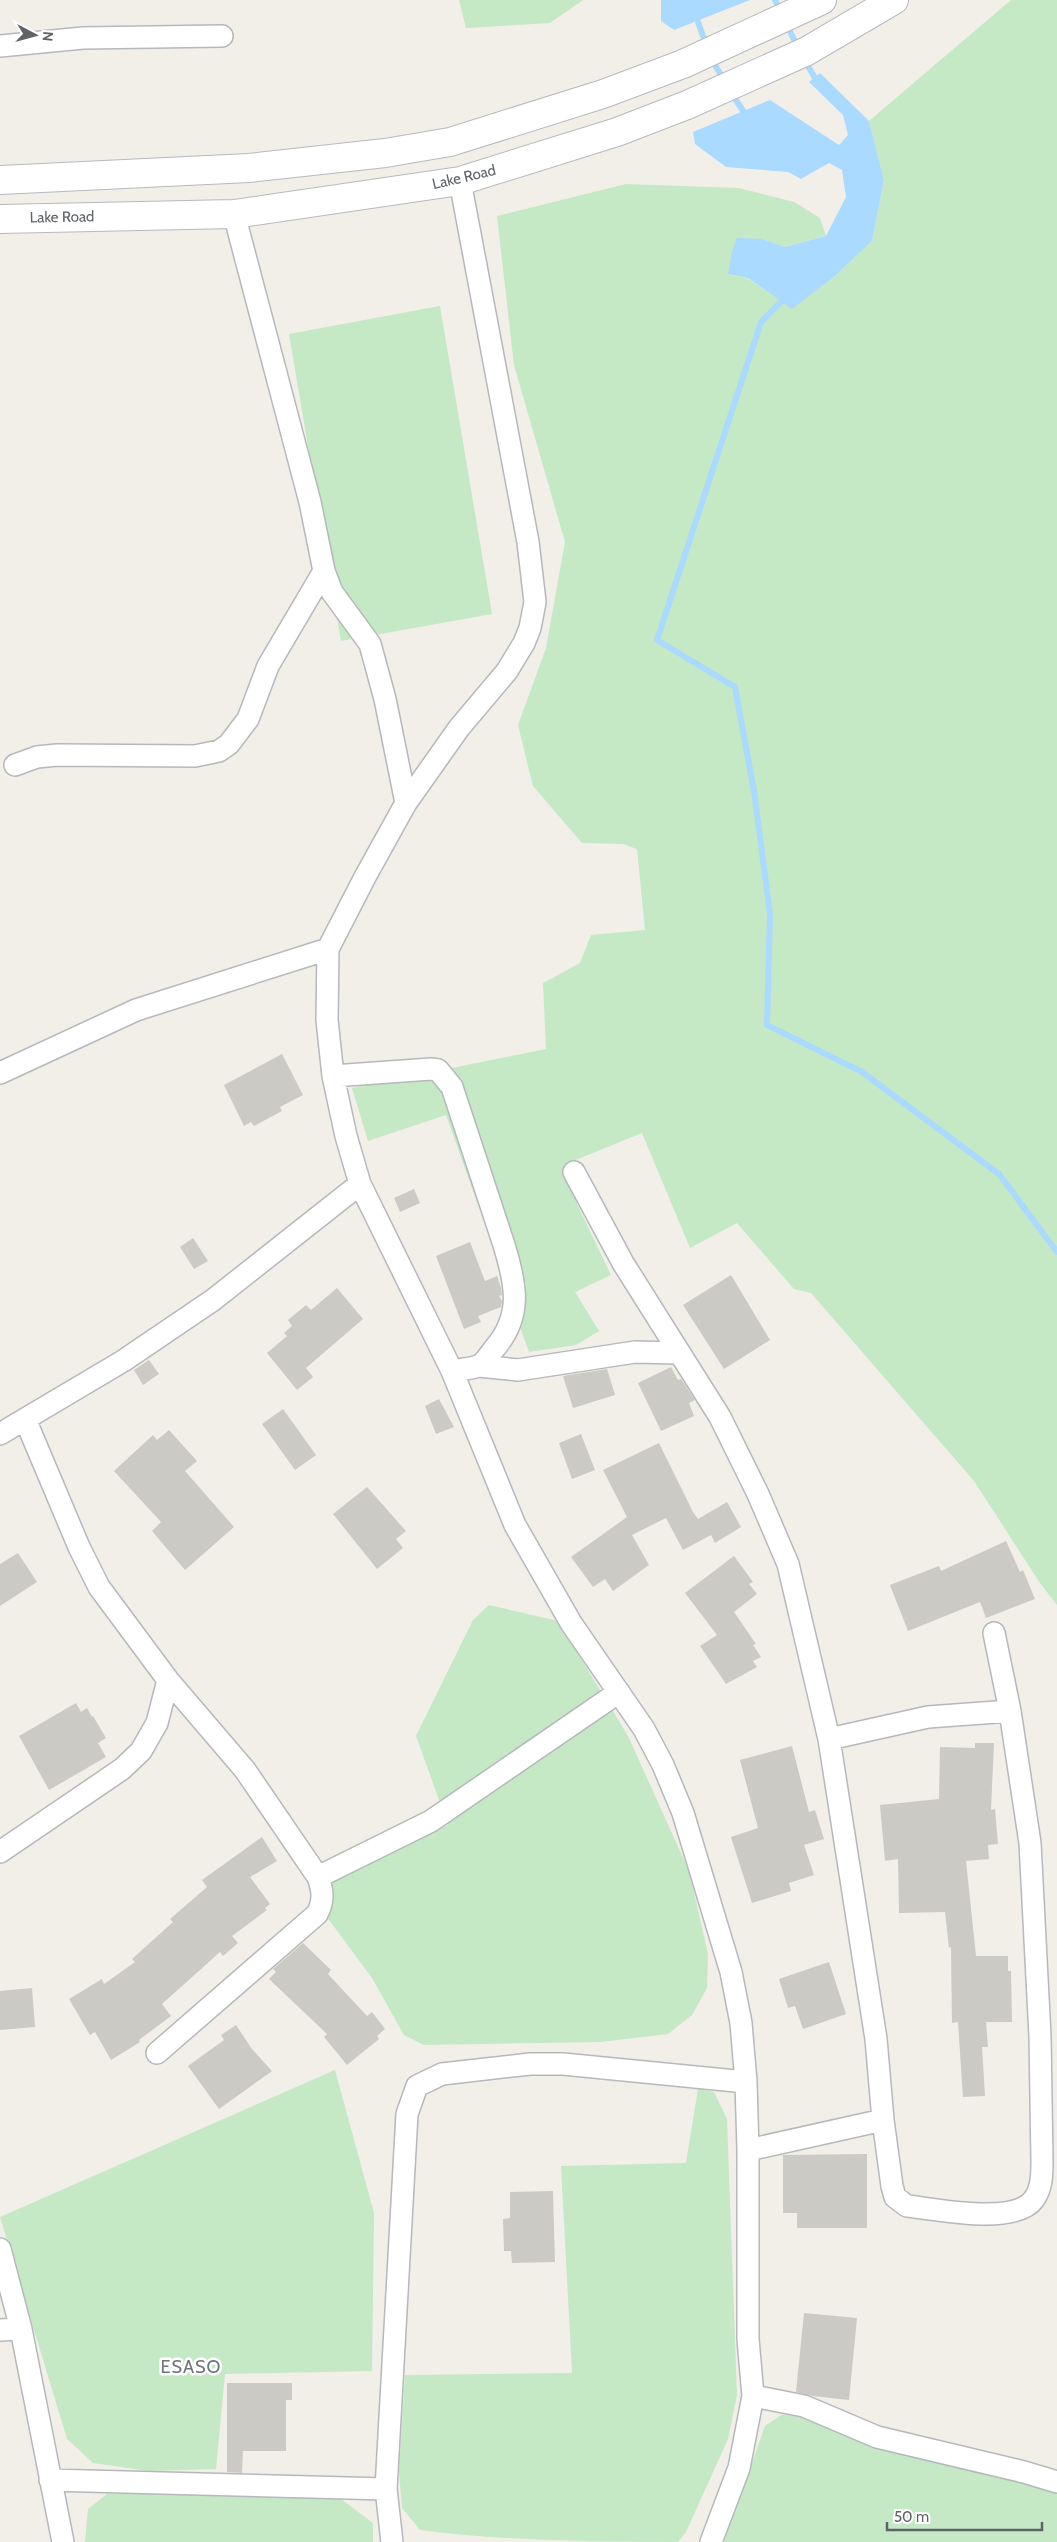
<svg xmlns="http://www.w3.org/2000/svg" width="1057" height="2542" font-family="Cabin,sans-serif">
	<rect width="100%" height="100%" fill="#f1efe8"/>
	<path fill="#c5e8c5" d="M459,0H583L550,23L466,28Z
		M1011,0H1057V1605L1040,1583L974,1481L811,1293L794,1289L737,1223L690,1248L642,1133L566,1164L577,1204L611,1275L575,1292L599,1331L576,1345L529,1352L519,1324L526,1283L479,1208L446,1115L368,1141L352,1088L546,1049L543,983L580,963L591,935L645,930L637,849L623,844L582,843L533,786L518,725L546,648L565,542L514,365L497,216L626,184L739,188L794,202L820,218L826,236L785,247L762,239L728,274L747,278L792,308L835,276L872,241L884,180L869,121Z
		M440,306L492,614L341,641L289,334Z
		M489,1605L558,1621L628,1736L689,1871L708,1954L707,1988L692,2015L668,2034L600,2042L424,2045L404,2035L372,1978L318,1905L326,1879L448,1825L416,1736L473,1620Z
		M335,2070L374,2213L372,2371L225,2374L216,2469L149,2471L93,2463L67,2439L0,2217Z
		M698,2089L714,2092L727,2119L737,2395L728,2439L686,2532L678,2542C592,2542 506,2541 420,2530L402,2508L399,2472L405,2375L572,2373L561,2166L686,2163Z
		M794,2414L1057,2494V2542H724L765,2426L781,2415Z
		M310,2491L341,2499L373,2523V2542H85L88,2509L107,2494Z"/>
	<path fill="#aadaff" d="M661,0H750L674,30L661,21Z
		M820,73L869,121L884,180L872,241L835,276L792,309L748,278L728,274L732,252L737,238L762,239L785,247L826,236L846,197L842,170L829,163L801,179L788,172L726,167L695,144L693,132L770,100L839,145L848,135L843,115L809,82Z"/>
	<g fill="none" stroke-linecap="round" stroke-linejoin="round">
		<path stroke="#aadaff" stroke-width="6" d="M690,0L707,47
			M775,0L781,12
			M786,23L798,48
			M711,58L725,82
			M804,59L819,85
			M731,93L748,118
			M786,297L761,322L657,640L735,687L754,791L770,914L767,1025L862,1072L999,1174L1057,1252"/>
	</g>
	<path fill="#cccac5" d="M282,1054L303,1095L280,1107L282,1111L254,1126L251,1122L244,1126L224,1085Z
		M414,1189L420,1203L400,1212L394,1198Z
		M193,1238L208,1261L194,1269L180,1247Z
		M470,1242L485,1281L497,1276L501,1288L502,1295L499,1296L502,1301L501,1307L478,1316L481,1322L464,1329L436,1256Z
		M731,1275L770,1340L724,1369L683,1305Z
		M337,1288L363,1319L306,1368L313,1377L297,1390L267,1353L287,1336L284,1333L292,1326L288,1320L306,1305L311,1310Z
		M149,1360L159,1374L143,1385L134,1370Z
		M671,1367L678,1380L681,1379L695,1400L689,1403L694,1416L661,1431L638,1383Z
		M607,1369L615,1395L573,1408L563,1376Z
		M439,1399L454,1427L436,1434L425,1406Z
		M283,1409L316,1455L295,1470L262,1424Z
		M169,1430L197,1461L185,1471L234,1527L185,1570L152,1531L161,1522L114,1471L153,1435L157,1440Z
		M581,1434L595,1470L572,1479L559,1443Z
		M659,1443L693,1512L698,1519L727,1502L741,1527L715,1543L711,1535L683,1550L666,1518L632,1535L649,1565L613,1591L605,1579L593,1587L571,1557L627,1517L603,1470Z
		M367,1487L406,1531L396,1539L403,1548L377,1569L333,1514Z
		M1006,1541L1020,1572L1023,1570L1035,1599L986,1618L980,1602L908,1631L890,1585L939,1566L941,1571Z
		M18,1553L37,1582L0,1606V1564Z
		M734,1556L753,1582L749,1584L757,1594L734,1612L756,1644L753,1645L761,1657L753,1661L757,1667L726,1684L700,1646L717,1635L685,1593Z
		M76,1703L81,1712L87,1708L92,1717L93,1716L106,1738L98,1743L106,1757L49,1790L19,1736Z
		M975,1743H994L991,1810L995,1809L998,1844L988,1845L989,1859L966,1861L976,1956H1008V1971H1011L1012,2022H986L988,2047H982L985,2096L963,2097L958,2022L952,2023L951,1947L949,1948L945,1912L899,1913L898,1859L885,1861L880,1805L939,1799L940,1747L975,1748Z
		M792,1746L809,1812L815,1810L824,1839L804,1845L814,1875L789,1883L791,1891L752,1903L731,1837L758,1828L740,1760Z
		M262,1837L277,1861L250,1877L270,1904L265,1908L267,1910L232,1936L238,1943L223,1956L220,1952L162,2004L171,2016L139,2040L140,2042L111,2060L95,2032L90,2035L69,1999L102,1979L104,1984L135,1962L132,1959L173,1922L170,1919L207,1887L202,1880Z
		M303,1943L331,1970L328,1974L367,2016L372,2012L385,2029L377,2036L379,2039L347,2065L324,2037L327,2034L269,1979L276,1972L273,1969Z
		M829,1962L846,2014L803,2029L795,2006L788,2008L779,1979Z
		M32,1988L35,2027L0,2030V1991Z
		M236,2025L252,2049L272,2071L219,2109L188,2066L224,2040L221,2035Z
		M867,2154V2228H797V2213H783V2155Z
		M553,2191L555,2262L512,2263L511,2251H504L503,2219L510,2218V2192Z
		M804,2313L857,2318L849,2400L813,2396L796,2392Z
		M227,2383H292V2400H286V2451H243L242,2473L227,2472Z"/>
	<g fill="none" stroke-linecap="round" stroke-linejoin="round">
		<defs>
			<path id="minor" d="M0,46L83,38L222,36
				M460,181L528,542L535,602L530,628L524,643L507,671L459,728L406,803L365,877L328,949L327,1020L333,1076L346,1136L360,1184L452,1371L515,1525L571,1623L644,1729L663,1765L683,1813L731,1972L741,2023L746,2082L748,2150V2339L753,2396L739,2468L711,2542
				M234,214L310,502L324,571L332,592L370,644L385,699L406,803
				M15,765L37,757L57,755L195,756L219,751L229,744L248,719L268,666L324,571
				M0,1073L136,1010L328,949
				M333,1076L431,1069L438,1070L452,1087L504,1245C516,1284 523,1316 494,1349C490,1354 484,1364 478,1366C471,1369 460,1369 452,1371
				M574,1172L623,1263L720,1417L758,1494L788,1564L829,1739L876,2039L883,2120
				M479,1366L518,1370L635,1352L678,1353
				M25,1419L79,1547L99,1587L168,1680L245,1770L318,1877C323,1891 324,1901 317,1914L157,2053
				M0,1434L123,1361L213,1300L360,1184
				M829,1739L928,1717L1010,1711
				M0,1852L122,1769L141,1751L157,1723L168,1680
				M318,1877L431,1821L619,1692
				M748,2150L883,2120L892,2186L895,2197L907,2206C936,2209 1015,2226 1034,2199C1042,2188 1042,2174 1042,2161L1040,2036L1030,1843L1010,1711L994,1633
				M0,2249L21,2329L63,2542
				M0,2330L21,2329
				M753,2396L804,2406L877,2437L1024,2472L1057,2482
				M50,2480L386,2489
				M392,2542L386,2489L407,2114L417,2086L442,2074L530,2064H563L746,2082"/>
			<path id="secondary" d="M0,180L249,168L385,153L450,142L603,94L683,64L822,0
				M0,219L234,214L460,181L617,132L687,105L807,51L894,0"/>
		</defs>
		<use href="#minor" stroke="#b5b8bc" stroke-width="24"/>
		<use href="#secondary" stroke="#b6babf" stroke-width="30"/>
		<use href="#minor" stroke="#fff" stroke-width="21"/>
		<use href="#secondary" stroke="#fff" stroke-width="28"/>
	</g>
	<g text-anchor="middle" dominant-baseline="central" stroke-width="5" stroke-linejoin="round" paint-order="stroke">
		<g font-size="15" fill="#5f6368" stroke="#fff">
			<text transform="translate(464 177) rotate(-13)">Lake Road</text>
			<text transform="translate(62 217) rotate(-1)">Lake Road</text>
		</g>
		<g font-size="18" letter-spacing="1" fill="#70757a" stroke="#fff">
			<text x="191" y="2367">ESASO</text>
		</g>
	</g>
	<g transform="translate(35 35) rotate(96)" stroke="#ffffff" stroke-width="4" paint-order="stroke">
	<path d="M0-4L9 19L0 12L-9 19Z" fill="#5f6368"/>
	<text y="-8" font-size="14" font-weight="bold" text-anchor="middle" fill="#5f6368">N</text>
	</g>
	<path d="M887 2522v8h155v-8" fill="none" stroke="#5f6368" stroke-width="2.5"/>
	<text x="894" y="2522" font-size="15" fill="#5f6368" stroke="#ffffff" stroke-width="4" paint-order="stroke">50 m</text>
</svg>
